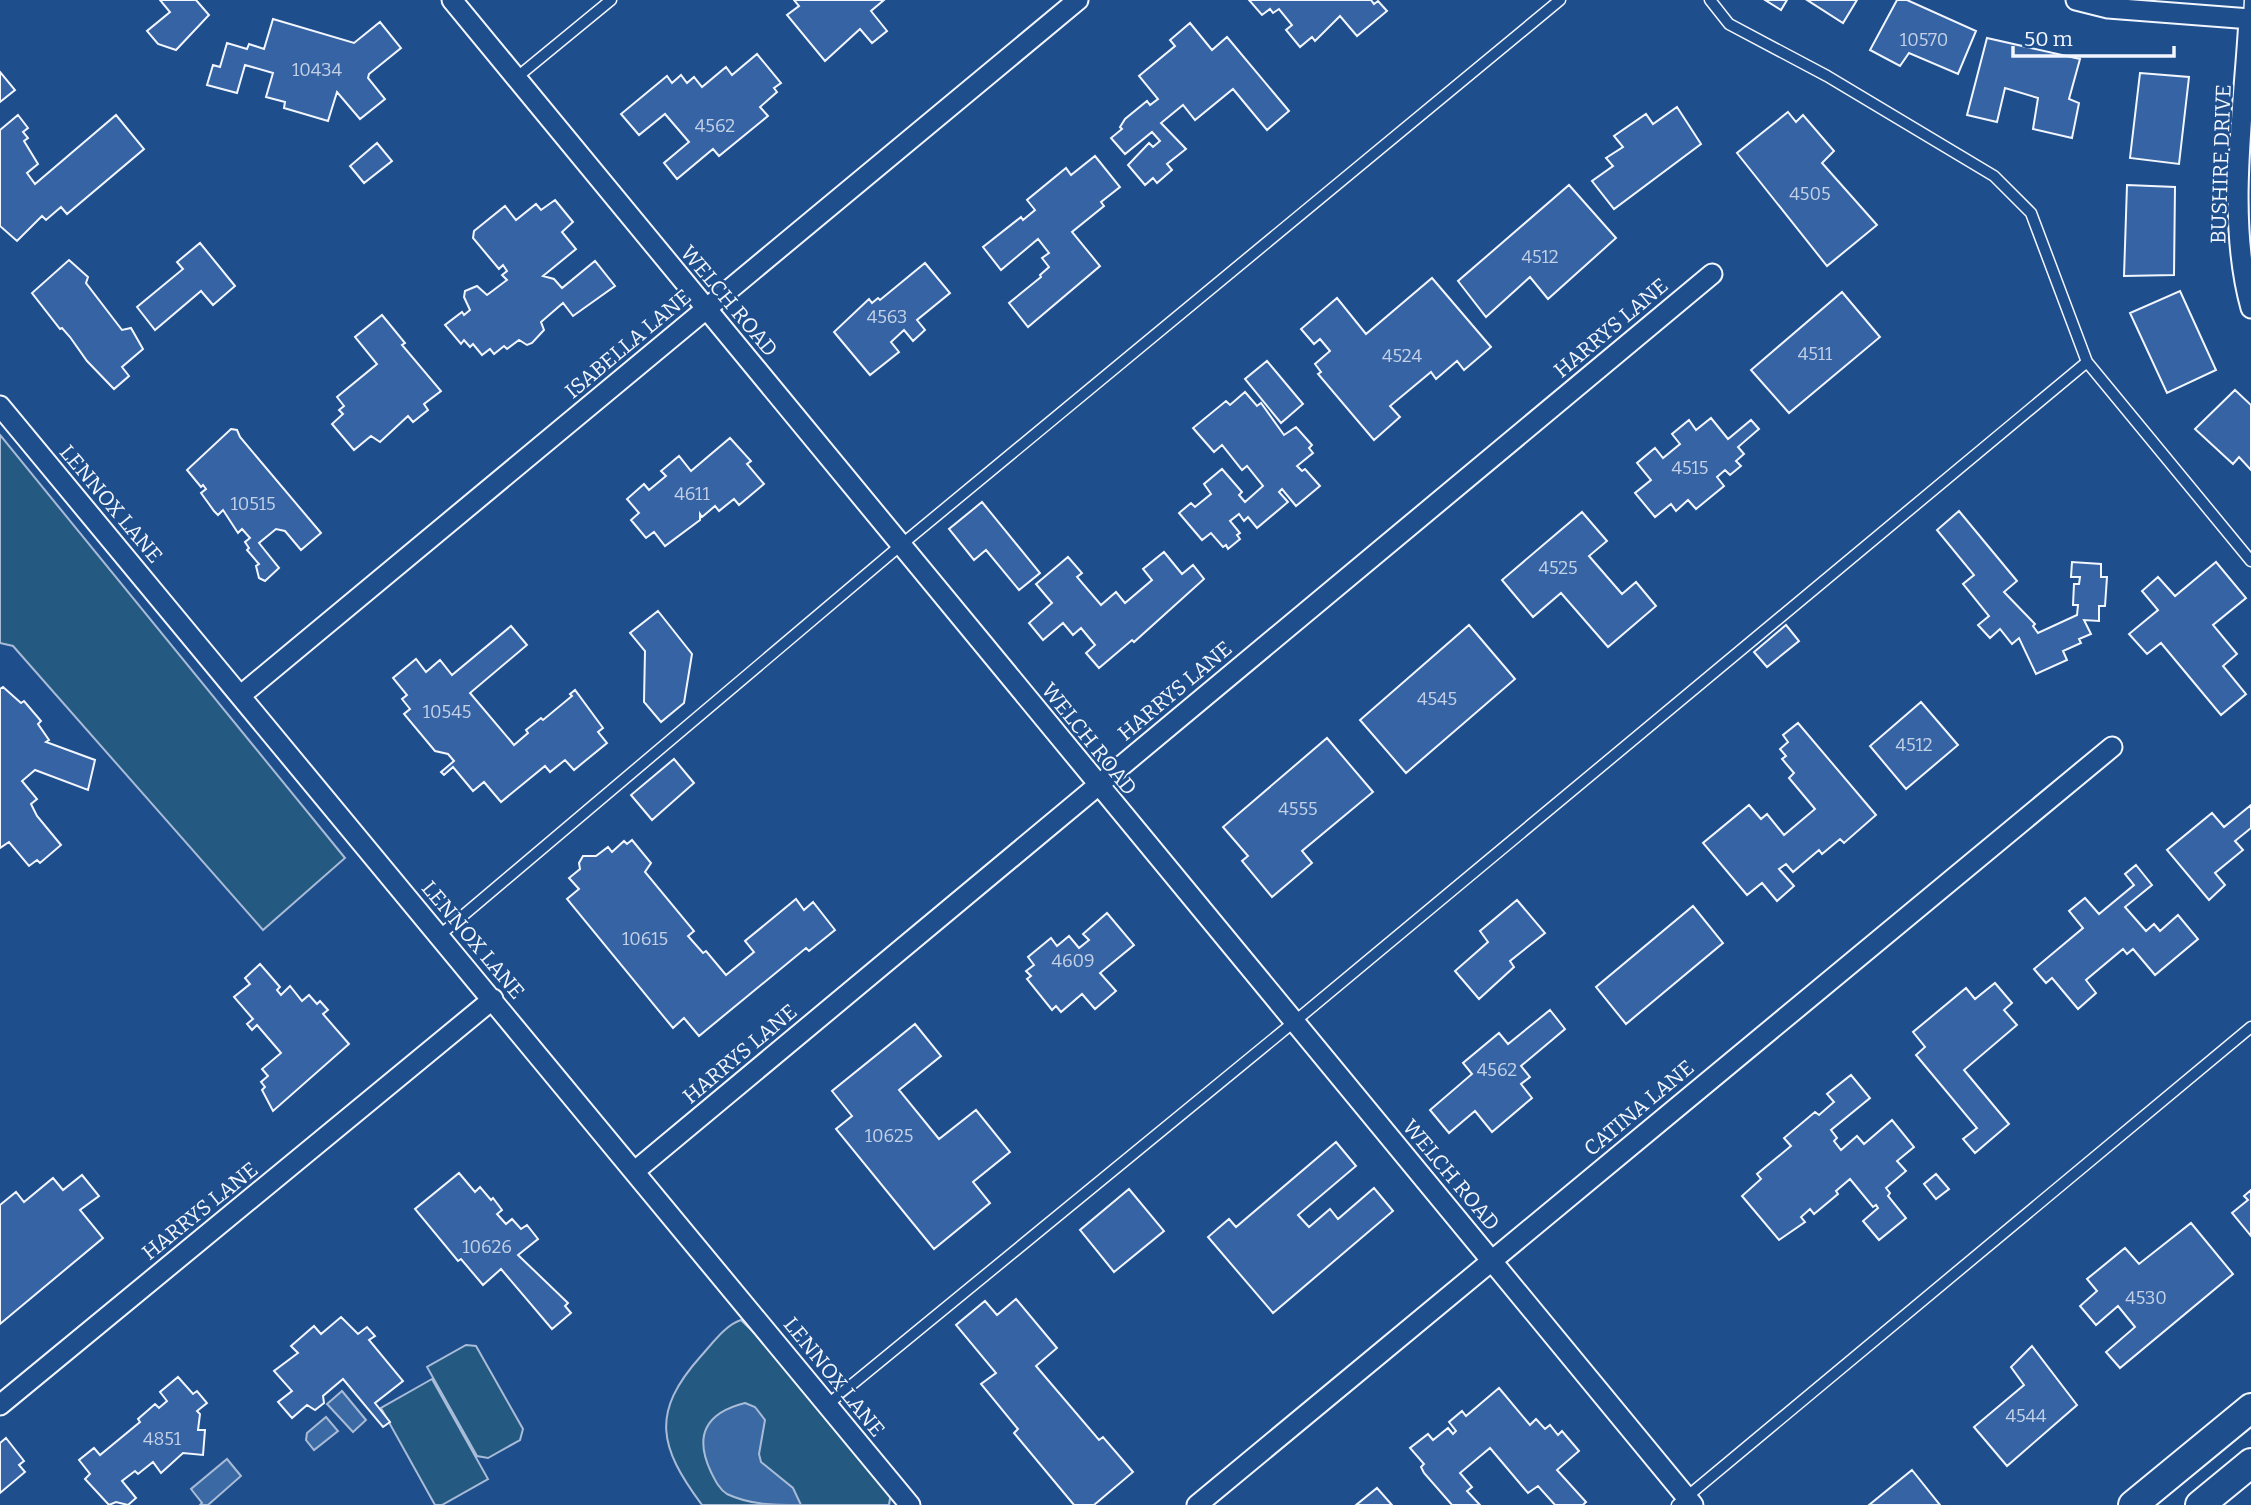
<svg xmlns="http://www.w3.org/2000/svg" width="2251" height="1505" font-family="Bitter,serif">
	<rect width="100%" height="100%" fill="#1f4e8c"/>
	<path fill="#245a82" stroke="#a8bbd7" stroke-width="2" d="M0,435L345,858L263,930L13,646L0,643Z
		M741,1320L784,1362L891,1492L889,1505H702C659,1447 650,1413 701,1356C712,1344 725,1325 741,1320Z
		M466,1345L476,1346L523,1429L520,1440L488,1458L477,1456L427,1367Z
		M432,1379L488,1479L442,1505H435L381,1408Z"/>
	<path fill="#3b69a3" stroke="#a8bbd7" stroke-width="2" d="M342,1391L366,1420L353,1432L327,1404Z
		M745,1403L755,1407L765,1420L759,1454L761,1462L793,1488L801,1505C774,1505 750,1505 727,1494C719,1489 715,1480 711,1472C694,1436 705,1413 745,1403Z
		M326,1417L338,1431L314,1450L306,1440L307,1433Z
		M227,1459L241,1476L208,1505H200L202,1503L191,1489Z"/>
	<path fill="#3563a3" stroke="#f2f6ff" stroke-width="2" d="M160,0H196L209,15L176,50L158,44L147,31L170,12Z
		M794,0H884L871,11L887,31L872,43L860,29L825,61L787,15L799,6Z
		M1249,0H1371L1374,4L1378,1L1387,11L1357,36L1340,16L1315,41L1312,37L1300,47L1286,30L1292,25L1279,9L1273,13L1270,9L1262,15Z
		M1765,0H1787L1781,10Z
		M1807,0H1857L1843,23Z
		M1897,0H1907L1976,31L1958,74L1909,53L1900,66L1870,50Z
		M273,19L354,43L380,22L401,48L369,74L368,78L385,99L360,119L337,92L328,121L284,108L285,102L266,97L273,73L245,65L237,93L207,85L213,65L220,67L227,43L247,49L249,44L264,49Z
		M1190,23L1212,50L1227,37L1289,111L1267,130L1233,89L1195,120L1183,105L1161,123L1186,149L1167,164L1172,170L1157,183L1153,178L1145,185L1128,165L1149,143L1153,147L1160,141L1152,132L1125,154L1111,138L1122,129L1120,127L1125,119L1147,101L1150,105L1158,99L1139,76L1175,46L1170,40Z
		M1987,38L2080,59L2069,99L2079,103L2072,138L2033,129L2038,98L2005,88L1997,122L1967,115Z
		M757,54L781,83L774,88L777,92L760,107L768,116L719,156L713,149L677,179L664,163L689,142L665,114L639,135L621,114L667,76L672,83L681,75L687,83L694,77L702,87L726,67L732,75Z
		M0,72L15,90L0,102Z
		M2140,73L2189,77L2179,164L2130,158Z
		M1677,107L1701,144L1614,209L1592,181L1613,166L1606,158L1623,147L1614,136L1646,114L1653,124Z
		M1788,112L1796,122L1803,115L1834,151L1822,163L1877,225L1827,266L1737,153Z
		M18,115L28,128L23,132L28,138L24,141L38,164L27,173L35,184L116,115L144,149L67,214L61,207L46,220L42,216L17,241L0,226V130Z
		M377,143L392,161L364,183L350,166Z
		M1095,156L1120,187L1101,202L1104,206L1072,232L1100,266L1028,327L1009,303L1041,277L1040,275L1049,267L1042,258L1049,253L1038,239L1001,270L983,247L1021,217L1023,220L1035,210L1027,200L1066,168L1071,175Z
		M1569,185L1616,238L1548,299L1530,277L1486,317L1458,281Z
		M2127,185L2175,187L2174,275L2124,276Z
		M555,200L573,222L562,232L576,249L543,276L554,279L562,288L595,261L615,286L573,316L563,303L541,322L544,330L532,343L527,345L519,340L507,349L504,346L494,354L490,349L482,355L473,344L470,347L464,340L461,344L445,325L462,312L464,315L470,310L464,297L465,291L477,286L487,295L507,280L502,275L507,271L503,265L499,269L473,238L474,231L505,206L516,220L536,204L541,210Z
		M200,243L235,286L213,305L201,291L155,330L137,307L183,269L177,262Z
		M69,260L88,277L86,283L122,330L131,328L143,349L122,367L129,376L114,389L87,361L70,337L62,328L60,329L32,293Z
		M925,263L950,293L917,320L925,330L913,341L904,330L891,342L899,352L870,375L834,332L869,299L872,303L878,298L880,300Z
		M1432,278L1491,347L1464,370L1457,361L1436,379L1431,372L1390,406L1400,417L1374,440L1318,374L1321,372L1315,364L1330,351L1320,339L1314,344L1301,329L1337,298L1366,334Z
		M2180,291L2216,370L2167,393L2130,313Z
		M1842,292L1880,337L1789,413L1751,370Z
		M382,315L405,343L402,345L441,391L424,404L428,410L413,422L408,416L380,442L371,436L354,450L332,424L343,414L339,410L344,406L337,397L377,364L355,337Z
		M1267,361L1303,404L1281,423L1245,379Z
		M2235,390L2251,405V470L2239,457L2233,464L2195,429Z
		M1245,392L1257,406L1261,403L1284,435L1296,427L1312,445L1309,448L1313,453L1297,466L1302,471L1305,469L1320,486L1296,506L1282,489L1279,492L1288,502L1257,528L1248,517L1244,521L1239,514L1230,521L1240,533L1237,535L1240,539L1228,549L1226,545L1223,547L1211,533L1202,540L1179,513L1191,503L1195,507L1211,494L1204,484L1222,469L1242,492L1239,495L1245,502L1263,486L1247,466L1242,470L1222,445L1214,452L1193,428L1226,401L1230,405Z
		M1711,418L1728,439L1751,420L1759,429L1738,447L1744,454L1736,461L1741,466L1730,475L1725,470L1717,477L1724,486L1696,509L1688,500L1676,511L1671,504L1655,517L1635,493L1651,480L1637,463L1655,448L1663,458L1680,444L1672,434L1689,420L1696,430Z
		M231,429L237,430L240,437L321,533L301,550L285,531L276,529L259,543L279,568L265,581L259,578L256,566L259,564L247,550L249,548L245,542L250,538L242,529L238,533L223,510L218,515L214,511L201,493L206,489L203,485L201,487L187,470Z
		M730,438L751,461L747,464L764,484L739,505L734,499L719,511L715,506L702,517L700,514V520L665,546L654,532L646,538L631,520L639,513L627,499L644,484L649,490L666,476L661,471L679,456L691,471Z
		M982,502L1040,573L1019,590L986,550L974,560L949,529Z
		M1959,511L2017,581L2004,592L2035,624L2033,626L2038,633L2077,615L2078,605H2073L2074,584H2079L2080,577H2071L2072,562L2101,564V577H2107L2105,606H2099V621L2084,620L2091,634L2079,639L2081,643L2063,651L2067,660L2036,674L2019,638L2012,644L2000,629L1990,638L1978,625L1989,616L1963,584L1974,575L1937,530Z
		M1582,512L1607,541L1589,556L1622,594L1636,582L1656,606L1608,647L1561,593L1533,617L1502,580Z
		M1164,552L1182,574L1193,565L1204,579L1134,642L1132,640L1099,668L1086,653L1095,645L1081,628L1073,635L1063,623L1043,640L1029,623L1052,603L1036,584L1068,557L1082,573L1077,577L1101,605L1116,592L1125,603L1152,580L1143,569Z
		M2216,562L2246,598L2213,625L2237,654L2223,666L2246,694L2221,715L2161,643L2147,654L2129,634L2158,610L2142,591L2158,577L2175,596Z
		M658,611L692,654L684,703L661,722L644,702L645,651L630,633Z
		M1469,625L1515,679L1406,773L1360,720Z
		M1786,625L1799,641L1767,667L1754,652Z
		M511,626L527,645L470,693L514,745L528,733L526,730L541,718L543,720L572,696L570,694L575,690L603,728L598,732L607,743L574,770L565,760L550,772L545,766L501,802L484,782L473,791L453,767L444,775L441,772L454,761L448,754L435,751L404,714L410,709L402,699L407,695L393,678L416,659L426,672L440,660L452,675Z
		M3,687L21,703L24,701L41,721L38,724L49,740L46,742L95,760L88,790L35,770L22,781L37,799L31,804L37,816L61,845L40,863L37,860L29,866L9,842L0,848V689Z
		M1921,702L1958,745L1906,789L1870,746Z
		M1798,723L1876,815L1844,843L1840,839L1822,854L1819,850L1793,872L1786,864L1779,869L1794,886L1777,901L1762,883L1747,895L1703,843L1749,805L1761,819L1767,814L1784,835L1815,809L1789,778L1794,773L1782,759L1786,756L1780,749L1788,742L1783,735Z
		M1327,738L1373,792L1302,851L1312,863L1272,897L1242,861L1248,856L1223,827Z
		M674,759L694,783L652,820L631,795Z
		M2251,805V828L2235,841L2243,850L2215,873L2225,885L2209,900L2167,850L2212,813L2224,827Z
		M632,840L651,863L645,872L694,931L688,936L703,953L706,951L726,975L754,952L745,941L796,899L804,910L813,902L835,930L809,951L806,948L699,1036L684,1018L673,1028L567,899L579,889L569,878L580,869L579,863L583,856H596L608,847L612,852L624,841L627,844Z
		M2136,865L2152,885L2125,907L2146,931L2154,924L2160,931L2178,915L2198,939L2155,975L2133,949L2127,954L2123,949L2086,980L2096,993L2078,1009L2052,978L2046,983L2034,969L2083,928L2069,911L2085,898L2099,914L2134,885L2125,874Z
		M1517,900L1545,933L1510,961L1514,967L1479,999L1455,971L1488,942L1480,931Z
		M1693,906L1723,943L1626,1024L1596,987Z
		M1107,913L1134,945L1100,973L1116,991L1095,1009L1082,994L1061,1012L1056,1006L1052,1010L1027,979L1031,976L1026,971L1034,965L1028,957L1051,938L1057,946L1069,936L1079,948L1089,940L1083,934Z
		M260,964L280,987L277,990L281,995L290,986L302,1001L309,995L317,1004L320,1001L328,1010L323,1014L349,1044L273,1111L262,1090L265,1087L261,1082L268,1076L262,1069L281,1053L257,1025L252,1030L247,1024L253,1019L234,997L250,984L245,978Z
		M1995,983L2012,1003L2004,1010L2017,1025L1964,1070L2009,1124L1975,1153L1963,1139L1977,1128L1916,1055L1925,1047L1913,1032L1966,988L1975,999Z
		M1550,1010L1565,1029L1521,1066L1530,1077L1521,1084L1532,1098L1492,1132L1475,1111L1449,1133L1430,1110L1472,1074L1463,1063L1499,1033L1508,1044Z
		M915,1024L941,1056L899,1090L939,1139L976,1110L1010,1152L973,1182L990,1203L934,1249L836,1129L852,1116L832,1091Z
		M1851,1075L1870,1098L1831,1130L1837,1138L1834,1141L1841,1150L1857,1136L1864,1144L1892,1120L1914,1147L1897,1161L1906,1171L1886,1188L1890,1193L1888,1196L1906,1218L1879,1240L1863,1221L1878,1208L1876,1205L1873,1207L1850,1179L1836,1191L1838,1194L1814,1214L1810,1209L1801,1217L1805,1222L1779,1240L1742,1196L1761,1179L1757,1174L1791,1146L1784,1138L1815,1112L1819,1115L1834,1102L1827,1094Z
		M1336,1142L1356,1166L1298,1215L1309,1227L1330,1209L1338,1219L1374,1188L1393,1211L1273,1313L1208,1237L1229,1219L1236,1227Z
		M459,1173L475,1192L480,1187L491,1200L493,1198L502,1210L497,1214L506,1224L512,1219L521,1229L527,1225L538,1239L518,1255L568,1303L565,1306L571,1313L552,1329L501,1269L483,1285L461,1259L458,1261L415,1209Z
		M1936,1174L1949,1189L1936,1199L1924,1184Z
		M82,1175L99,1196L80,1210L103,1238L0,1324V1205L16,1192L24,1202L53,1178L63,1190Z
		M1129,1189L1164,1231L1114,1272L1080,1230Z
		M2251,1190V1236L2232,1213L2248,1200L2244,1196Z
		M2191,1223L2233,1274L2120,1368L2106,1352L2135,1327L2118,1306L2096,1325L2080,1306L2097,1291L2087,1279L2125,1248L2139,1264Z
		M1016,1299L1057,1348L1036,1366L1099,1440L1103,1437L1133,1472L1094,1505H1074L1014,1433L1018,1429L981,1384L996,1373L956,1325L985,1301L997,1315Z
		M341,1317L358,1334L367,1327L375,1336L369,1340L403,1381L375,1403L390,1422L383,1427L343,1379L323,1396L324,1403L315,1410L307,1405L292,1418L278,1402L292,1391L274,1371L298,1353L291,1346L314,1326L321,1334Z
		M2032,1346L2077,1405L2007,1466L1974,1427L2024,1385L2011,1367Z
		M178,1377L193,1394L197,1391L207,1403L197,1411L200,1414L198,1430H205L203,1455L183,1453L161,1473L153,1462L138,1474L135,1471L122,1481L136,1498L128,1505L116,1502L109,1505L85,1479L90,1474L79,1460L94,1448L100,1455L140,1422L138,1419L155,1404L159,1408L167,1401L160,1392Z
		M1499,1388L1530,1425L1536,1419L1545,1429L1550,1425L1558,1435L1562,1431L1579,1451L1557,1470L1586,1502L1583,1505H1555L1538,1486L1528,1493L1490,1448L1460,1473L1472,1487L1467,1491L1480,1505H1452L1424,1473L1421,1467L1424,1464L1410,1448L1428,1434L1433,1440L1448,1428L1453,1434L1456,1431L1449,1422L1462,1411L1466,1416Z
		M6,1438L24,1461L19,1465L25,1472L0,1493V1443Z
		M1912,1470L1940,1505H1869Z
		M1377,1488L1392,1505H1356Z"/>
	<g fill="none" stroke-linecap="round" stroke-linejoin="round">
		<defs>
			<path id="lane" d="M1710,0L1729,24L1827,76L1994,176L2031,213L2087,362
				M2249,19L2250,0
				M516,78L611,0
				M440,935L901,545L1560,0
				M827,1405L1294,1022L2087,362L2251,561
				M1677,1505L2251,1027"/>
			<path id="street" d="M452,0L1693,1505
				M2076,0L2108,8L2251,19
				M2249,19C2244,112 2226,218 2251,308
				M0,406L910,1505
				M240,696L1078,0
				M635,1171L1712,274
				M0,1405L493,999
				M1197,1505L2112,747"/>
			<path id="secondary" d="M2133,1505L2251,1408
				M2200,1505L2251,1463"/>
		</defs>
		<use href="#lane" stroke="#f2f6ff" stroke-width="13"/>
		<use href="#street" stroke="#f2f6ff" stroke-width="23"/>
		<use href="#secondary" stroke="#f2f6ff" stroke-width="32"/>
		<use href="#lane" stroke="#1f4e8c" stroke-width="10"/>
		<use href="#street" stroke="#1f4e8c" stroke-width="19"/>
		<use href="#secondary" stroke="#1f4e8c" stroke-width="28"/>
	</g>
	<g text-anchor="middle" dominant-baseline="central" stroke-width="5" stroke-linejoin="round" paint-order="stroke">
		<g font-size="18" fill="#c3d1e8">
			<text x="1924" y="40">10570</text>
			<text x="317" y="70">10434</text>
			<text x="715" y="126">4562</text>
			<text x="1810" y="194">4505</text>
			<text x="1540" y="257">4512</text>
			<text x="887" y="317">4563</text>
			<text x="1815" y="354">4511</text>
			<text x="1402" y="356">4524</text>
			<text x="1690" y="468">4515</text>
			<text x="692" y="494">4611</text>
			<text x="253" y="504">10515</text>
			<text x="1558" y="568">4525</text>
			<text x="1437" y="699">4545</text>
			<text x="447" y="712">10545</text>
			<text x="1914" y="745">4512</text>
			<text x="1298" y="809">4555</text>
			<text x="645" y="939">10615</text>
			<text x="1073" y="961">4609</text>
			<text x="1497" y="1070">4562</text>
			<text x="889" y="1136">10625</text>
			<text x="487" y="1247">10626</text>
			<text x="2146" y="1298">4530</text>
			<text x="2026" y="1416">4544</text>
			<text x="162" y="1439">4851</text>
		</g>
		<g font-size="21" fill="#f2f6ff" stroke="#1f4e8c">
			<text transform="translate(2221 164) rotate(-88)">BUSHIRE DRIVE</text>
			<text transform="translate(729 301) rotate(50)">WELCH ROAD</text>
			<text transform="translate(1611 328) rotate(-40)">HARRYS LANE</text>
			<text transform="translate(628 344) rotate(-40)">ISABELLA LANE</text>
			<text transform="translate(111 504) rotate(50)">LENNOX LANE</text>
			<text transform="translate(1175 691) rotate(-40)">HARRYS LANE</text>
			<text transform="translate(1089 739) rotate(51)">WELCH ROAD</text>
			<text transform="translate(473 940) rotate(50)">LENNOX LANE</text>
			<text transform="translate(740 1054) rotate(-40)">HARRYS LANE</text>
			<text transform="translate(1639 1108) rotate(-40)">CATINA LANE</text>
			<text transform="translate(1451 1175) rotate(50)">WELCH ROAD</text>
			<text transform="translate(200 1211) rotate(-39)">HARRYS LANE</text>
			<text transform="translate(834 1377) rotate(51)">LENNOX LANE</text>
		</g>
	</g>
	<path d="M2013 46v10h161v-10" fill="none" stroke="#f2f6ff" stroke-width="3.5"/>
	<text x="2024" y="46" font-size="21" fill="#f2f6ff" stroke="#1f4e8c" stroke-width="5" paint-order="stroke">50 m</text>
</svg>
